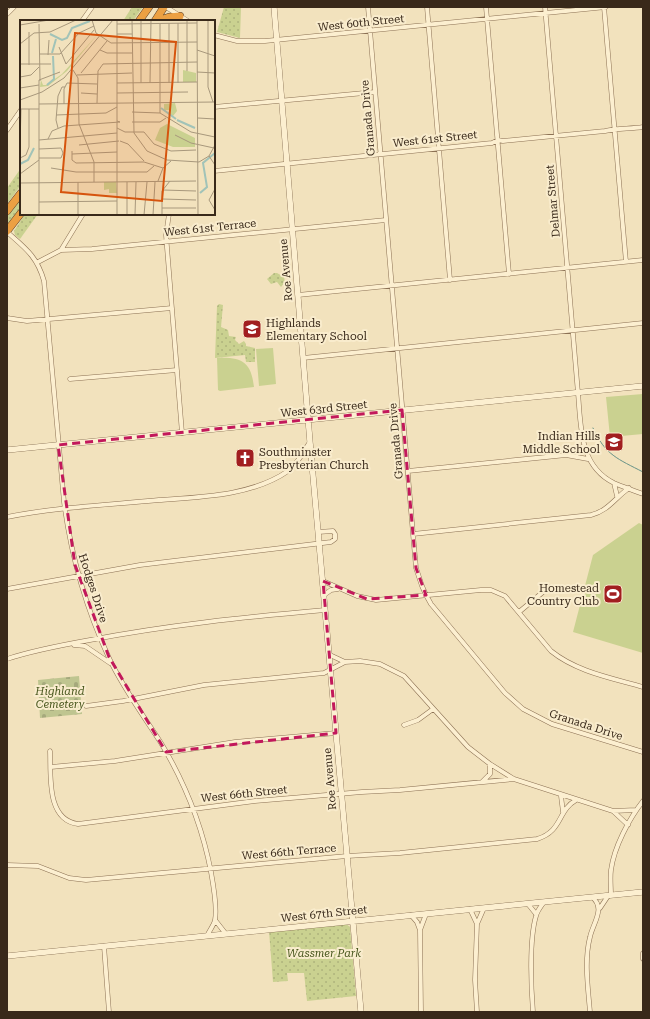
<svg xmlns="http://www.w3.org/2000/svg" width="650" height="1019" font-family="'Roboto Serif',serif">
	<defs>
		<pattern id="grass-dots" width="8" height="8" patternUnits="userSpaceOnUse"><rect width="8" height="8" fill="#cad190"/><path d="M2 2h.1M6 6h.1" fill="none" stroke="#aeb37c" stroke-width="1.8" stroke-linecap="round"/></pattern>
		<pattern id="cemetery-stones" width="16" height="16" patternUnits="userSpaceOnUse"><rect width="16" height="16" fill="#bfc590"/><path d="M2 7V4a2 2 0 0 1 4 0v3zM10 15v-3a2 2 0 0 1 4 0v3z" fill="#a5a97c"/></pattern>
	</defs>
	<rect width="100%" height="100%" fill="#f2e2bd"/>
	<path fill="url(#grass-dots)" d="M132,7H143L133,21H123Z
		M224,7H241L240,38L217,32Z
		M21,168V185L7,204V188Z
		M21,198V208L7,225V216Z
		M25,214H38L20,239L15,235L14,231Z
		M274,273H277L284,277L285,282L281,287L277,282L271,284L267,279Z
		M219,304L223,305L221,327L228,330L229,336L236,337L235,340L239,344L244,341L246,344V346L255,348V362H246L245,355L215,358L217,306Z
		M346,924L350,927L356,996L307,1001L304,973H287L288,981L273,982L269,931Z"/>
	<path fill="url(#cemetery-stones)" d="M79,676L82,714L40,718L38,680Z"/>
	<path fill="#cad190" d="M273,348L276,384L259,386L256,349Z
		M217,358C241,357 251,361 254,387L220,391L218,390Z
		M643,394V434L610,437L606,397Z
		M639,523L643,525V653L573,632L593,555Z"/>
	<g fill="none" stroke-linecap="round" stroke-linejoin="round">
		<path stroke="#679287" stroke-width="1" d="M593,428C605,455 618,459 643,472"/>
		<defs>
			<path id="street" d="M166,7L188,21
				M368,7L413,534L416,568L422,586L426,595L431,604L505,693L523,709L552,724L643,752
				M427,7L450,280
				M486,7L509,274
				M545,7L578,393C581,426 579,466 614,483C623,487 633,490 643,494
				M604,7L626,262
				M7,14L14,7
				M82,21L92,7
				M214,35L237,41H265L606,7
				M214,107L375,92
				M7,130L21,110
				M214,171L492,143L498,140L503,141L605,131C617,128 630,129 643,127
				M169,214L166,235L182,433
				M7,232C25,248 37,256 44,281L64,502C71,556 86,608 109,658C123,688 143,715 161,743C185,783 202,825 211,872C213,883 217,909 215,920C214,925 209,931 207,936
				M61,250L83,214
				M38,262L61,250L92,249L386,220
				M298,295L643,260
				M7,318L27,321L172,308
				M303,358L643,323
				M70,379L177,370
				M567,455L584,446
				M295,466L304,465L312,468
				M408,471L566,455L588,459
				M614,483L617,496
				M7,517C57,507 108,505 159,500C201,497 252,496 288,471C298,464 303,452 310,442
				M413,534L591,515C608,511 615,498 629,488
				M323,581L357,596L376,600L481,590H491L505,596L551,651C577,672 612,678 643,687
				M7,589L140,565L331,542L335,539V534L333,531L318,532
				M324,595L331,590L338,589
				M519,612L549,587
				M74,645L85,646L110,663
				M330,655L345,662L360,661L380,664L404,676L468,747L490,764L514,779
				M7,659C34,650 62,645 90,640C168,625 246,617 325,610
				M86,706L123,701L204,685L324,673L345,662
				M404,725L418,720L433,709
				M50,751C51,775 46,820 78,824L255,801L362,792L400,790L514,779L613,811L636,810
				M51,767L115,761L235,742L336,733
				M482,782L490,774V764
				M561,796L563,812
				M614,812L628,825
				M7,865L38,866L69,878L86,880L347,856L400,853L537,839C563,831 557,811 576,800
				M611,895C611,887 610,878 611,870C614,847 629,819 643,801
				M528,904L536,914
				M600,908L608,896
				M470,909L477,924L475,980L477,1012
				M411,915L417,922L420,930L421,1012
				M215,920L226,934
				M477,924L484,908
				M420,930L426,914
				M104,946L109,1012
				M643,953V959
				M533,1012C531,987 529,940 536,916C537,911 541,906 544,902
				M590,1012C588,988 584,960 590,937C593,923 606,908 592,897"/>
			<path id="secondary" d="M274,7L310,442L361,1012
				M7,450L643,386
				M7,956L643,892"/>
			<path id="highway" d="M139,21L149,7
				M155,21L164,7
				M157,21L169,17L180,16
				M7,211L21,193
				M7,231L21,213"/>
		</defs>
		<use href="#street" stroke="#8c7154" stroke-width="5"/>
		<use href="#secondary" stroke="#6d5237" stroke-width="6"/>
		<use href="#highway" stroke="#593f29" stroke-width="8"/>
		<use href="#street" stroke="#fcefd0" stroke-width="4"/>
		<use href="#secondary" stroke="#fcefd0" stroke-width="5.5"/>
		<use href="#highway" stroke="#eca043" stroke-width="7"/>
	</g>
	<path fill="none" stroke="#c2185b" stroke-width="3" stroke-dasharray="8 5" stroke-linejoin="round" d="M402,410L416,568L426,595L367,599L323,581L336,733L166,752L109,657L75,565L58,445Z"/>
	<defs>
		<symbol id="school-square" viewBox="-11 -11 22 22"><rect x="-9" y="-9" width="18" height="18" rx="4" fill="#a11e20" stroke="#f9eccd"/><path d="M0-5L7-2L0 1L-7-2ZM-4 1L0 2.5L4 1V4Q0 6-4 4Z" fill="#fff"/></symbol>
		<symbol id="church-square" viewBox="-11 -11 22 22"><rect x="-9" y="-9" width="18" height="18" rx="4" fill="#a11e20" stroke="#f9eccd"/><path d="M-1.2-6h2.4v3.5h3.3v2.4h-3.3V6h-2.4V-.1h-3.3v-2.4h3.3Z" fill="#fff"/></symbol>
		<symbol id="stadium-square" viewBox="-11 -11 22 22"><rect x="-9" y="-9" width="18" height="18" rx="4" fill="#a11e20" stroke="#f9eccd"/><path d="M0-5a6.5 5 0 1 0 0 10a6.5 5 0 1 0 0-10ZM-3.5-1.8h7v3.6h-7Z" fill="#fff"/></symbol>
	</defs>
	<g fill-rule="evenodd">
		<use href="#school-square" x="241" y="318" width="22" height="22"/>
		<use href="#school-square" x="603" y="431" width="22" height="22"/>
		<use href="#church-square" x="234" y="447" width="22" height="22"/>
		<use href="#stadium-square" x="602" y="583" width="22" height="22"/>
	</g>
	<g text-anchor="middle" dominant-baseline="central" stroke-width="4" stroke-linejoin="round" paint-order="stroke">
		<g font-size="11" fill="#39291a" stroke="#f9eccd">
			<text transform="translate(361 23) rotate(-6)">West 60th Street</text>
			<text transform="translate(368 118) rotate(-95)">Granada Drive</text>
			<text transform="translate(435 139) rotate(-6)">West 61st Street</text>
			<text transform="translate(553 201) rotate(-95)">Delmar Street</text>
			<text transform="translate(210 228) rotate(-6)">West 61st Terrace</text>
			<text transform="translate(286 270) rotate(-95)">Roe Avenue</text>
			<text transform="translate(324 409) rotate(-6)">West 63rd Street</text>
			<text transform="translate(396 441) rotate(-95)">Granada Drive</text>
			<text transform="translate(93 588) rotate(72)">Hodges Drive</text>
			<text transform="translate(586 725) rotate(18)">Granada Drive</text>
			<text transform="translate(330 779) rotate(-95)">Roe Avenue</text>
			<text transform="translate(244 794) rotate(-6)">West 66th Street</text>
			<text transform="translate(289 852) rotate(-5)">West 66th Terrace</text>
			<text transform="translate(324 914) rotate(-6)">West 67th Street</text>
		</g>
		<g font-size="11" fill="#39291a" stroke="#f9eccd" text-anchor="start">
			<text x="266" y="323">Highlands<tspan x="266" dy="13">Elementary School</tspan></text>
			<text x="600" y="436" text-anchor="end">Indian Hills<tspan x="600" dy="13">Middle School</tspan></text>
			<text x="259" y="452">Southminster<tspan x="259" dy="13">Presbyterian Church</tspan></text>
			<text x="599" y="588" text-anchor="end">Homestead<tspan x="599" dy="13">Country Club</tspan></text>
		</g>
		<g font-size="11" font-style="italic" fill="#4a581f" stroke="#f9eccd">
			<text x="60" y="691">Highland<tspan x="60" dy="13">Cemetery</tspan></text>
			<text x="324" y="953">Wassmer Park</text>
		</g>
	</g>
	<g transform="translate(20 20)">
		<rect width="195" height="195" fill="#f2e2bd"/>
		<path d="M77,15L47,51L28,66L20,67L21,60L23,65H26L42,54ZM163,50L176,53V62H163ZM84,162H96L97,173H89V169L84,170Z" fill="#cad190"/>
		<path d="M155,83L157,91L153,96L148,93L151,90H144V84ZM147,104L175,118V127H153L135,120L140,108Z" fill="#cad190"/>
		<path fill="none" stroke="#a1c3b8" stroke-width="2" d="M30,14L42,20L47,18L52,8L70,1M32,33L36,19M27,65L34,59L33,36M141,88L156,99M157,100L175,108M0,144L8,140L14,128M180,173L187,167L183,143L195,133"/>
		<path fill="none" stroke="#a8987c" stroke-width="1" d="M72,0L76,13L91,23L177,22M112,0L114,113L127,131L147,140L179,142L189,136M167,0V51M177,0L178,195M188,0V67L193,82M158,3V63M19,4L20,61M97,4L177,3M140,4V93L171,112L195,117M0,5L29,0M97,14H112M0,24L14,13L30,12L56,0M39,27L46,44L74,10M80,30L87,33H112M177,30L195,36M19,34H40L59,13L74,6M28,35L29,20M0,44H31M9,45V12M53,50L58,58L59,104L74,142V162M177,52L195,53M61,53L87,21M57,55L112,53M0,57L11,55L19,47M19,60L40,52M97,63L177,62M121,63V0M130,63L131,0M149,63V3M0,68L19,65M61,73L77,74M97,73L168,72M0,80L22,72L44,58L93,0M77,83L78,51L83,44L177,42M19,84L195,82M44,84V69L47,63L77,64M0,89H19M112,92L140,93M36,95L86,93L97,87M178,98L195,99M112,102H140L146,98M38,108L36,100L38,76L42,67H45M97,108L105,112H124L134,124L151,131L176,130M155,115L171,123L194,128M28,119L32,111L44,106L100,102L97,101M19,120L97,113M100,121L108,124L124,141M0,125L1,89M59,125L99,121M195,125L189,136L195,145M52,131V140L56,143L124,142L143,148M52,134L97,132M0,138L6,135L9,127V89M19,138H41L43,133L41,128L19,129M31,148L56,152H127L134,146M0,154L19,140M138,161L143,148L151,141M107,162V195M0,163L176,161M143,170L176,171M142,179L176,180M19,182L97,181M142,188H176M195,190L189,180L195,169M19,195V60M58,195V162M97,195V0M115,195L116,162M124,195L127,162M133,195L135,162M142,195V171L150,161"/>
		<path fill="#d6540d" fill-opacity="0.15" stroke="#d6540d" stroke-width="2" d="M55,13L156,22L142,181L41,172Z"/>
		<rect width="195" height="195" fill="none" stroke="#39291a" stroke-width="2"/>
	</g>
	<rect width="650" height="1019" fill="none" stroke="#39291a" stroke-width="16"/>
</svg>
